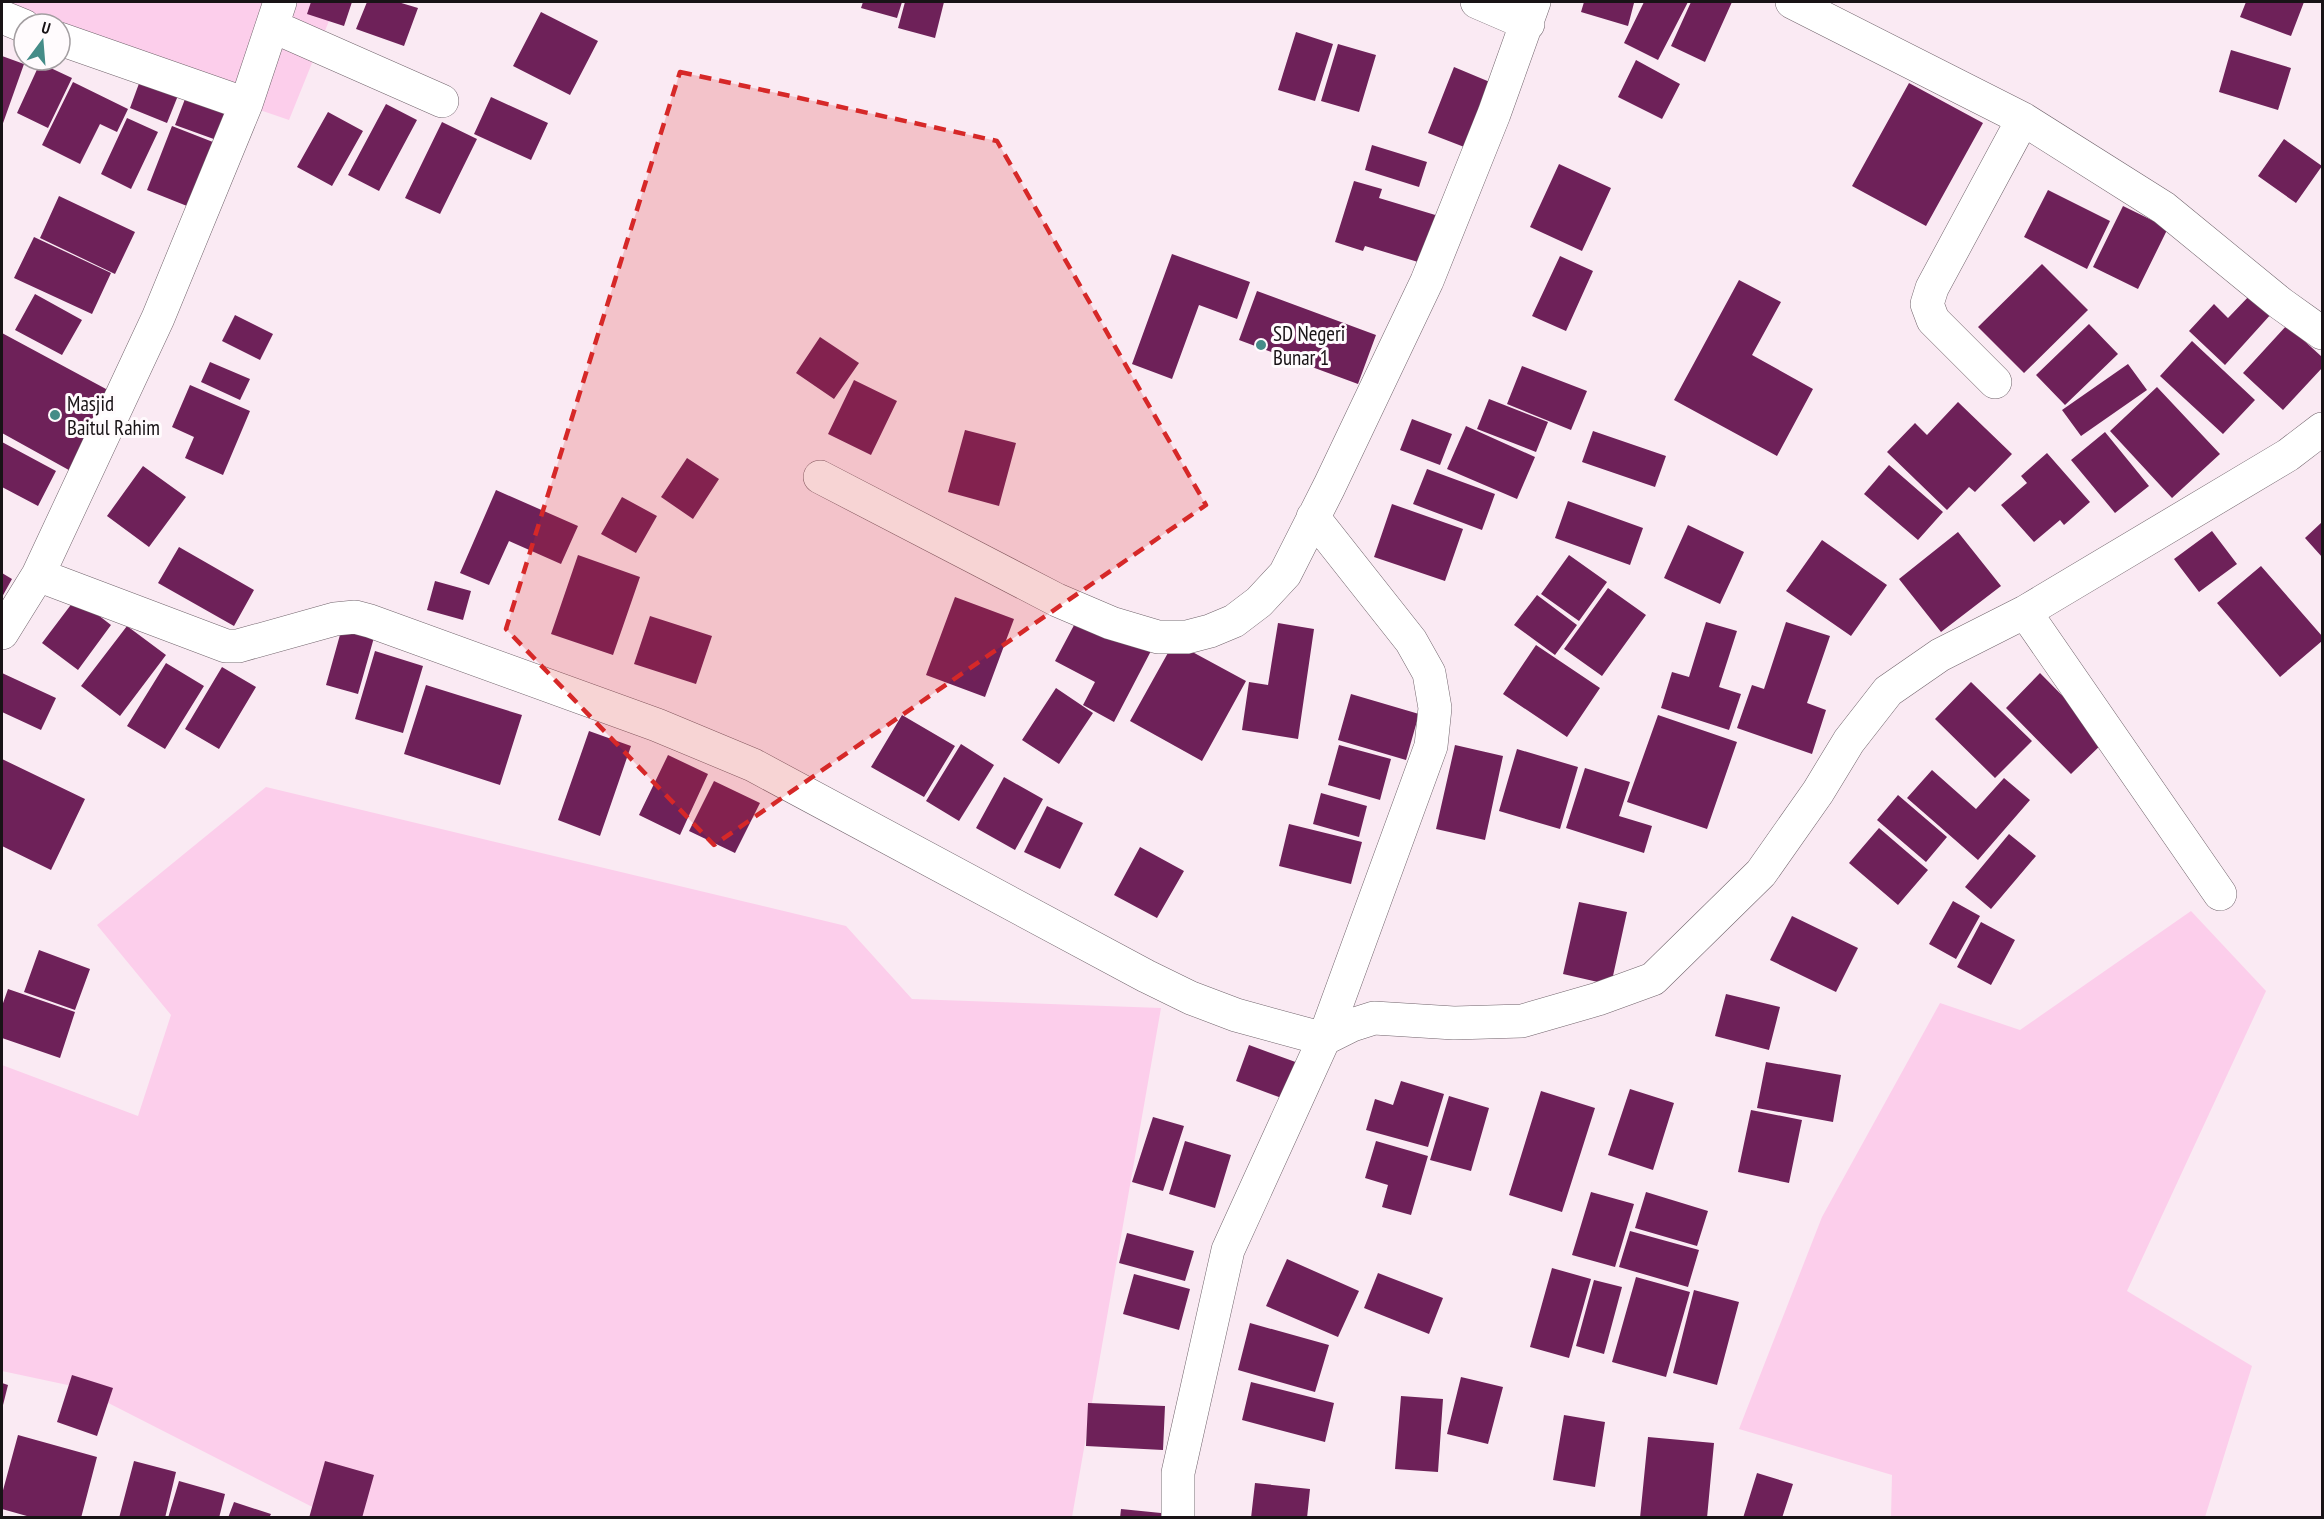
<svg xmlns="http://www.w3.org/2000/svg" width="2324" height="1519" font-family="'PT Sans Narrow',sans-serif">
	<rect width="100%" height="100%" fill="#faeaf3"/>
	<path fill="#fcceeb" d="M2,2H323L333,11L289,120L60,41V24H24Z
		M266,787L846,926L912,999L1161,1008L1072,1517H332L77,1387L2,1371V1065L138,1116L171,1015L97,925Z
		M2191,911L2266,991L2127,1291L2252,1366L2205,1517H1891L1892,1475L1739,1429L1822,1217L1940,1003L2020,1030Z"/>
	<path fill="#6e2159" d="M311,2H352L344,26L307,14Z
		M367,2H398L418,8L404,46L356,29Z
		M863,2H902L897,18L861,8Z
		M905,2H944L935,38L898,28Z
		M1584,2H1630L1634,3L1628,26L1581,12Z
		M1644,2H1688L1658,60L1624,43Z
		M1691,2H1732L1705,62L1671,46Z
		M2246,2H2304L2291,36L2240,17Z
		M541,12L598,41L570,95L513,66Z
		M1296,32L1333,44L1315,101L1278,90Z
		M1338,44L1376,55L1359,112L1321,101Z
		M2231,50L2291,68L2278,110L2219,92Z
		M2,56L24,64L2,126Z
		M1636,60L1680,84L1662,119L1618,97Z
		M40,63L72,78L48,128L17,113Z
		M1454,67L1497,85L1472,150L1428,133Z
		M141,78L179,93L167,123L130,108Z
		M73,82L128,109L117,132L100,124L80,164L42,145Z
		M1909,83L1983,123L1926,226L1852,186Z
		M190,86L236,105L222,142L175,125Z
		M491,97L548,123L531,160L474,134Z
		M386,104L417,120L379,191L348,175Z
		M328,112L363,131L332,186L297,167Z
		M127,118L158,132L131,189L101,174Z
		M442,122L477,139L440,214L405,198Z
		M172,126L218,144L192,208L147,190Z
		M2284,139L2322,166L2296,203L2258,176Z
		M1372,145L1427,162L1419,187L1365,170Z
		M1559,164L1611,188L1582,251L1530,227Z
		M1354,181L1382,189L1379,198L1442,217L1428,265L1365,246L1363,251L1335,242Z
		M2048,190L2110,221L2087,269L2024,237Z
		M59,196L135,232L115,274L40,238Z
		M2123,206L2168,228L2138,289L2093,267Z
		M34,237L111,273L92,314L14,278Z
		M1172,254L1250,282L1237,319L1199,305L1172,379L1132,364Z
		M1560,256L1593,271L1566,331L1532,316Z
		M2042,264L2088,310L2024,373L1978,327Z
		M1739,280L1781,302L1752,355L1813,389L1777,456L1674,400Z
		M1257,291L1376,335L1358,384L1239,340Z
		M35,294L82,320L62,355L15,330Z
		M2251,294L2272,313L2225,365L2189,331L2214,304L2228,318Z
		M235,315L273,334L260,360L222,341Z
		M2089,324L2118,354L2065,405L2036,375Z
		M2287,325L2322,357V368L2283,410L2243,373Z
		M2,333L119,396L76,474L2,433Z
		M820,337L859,363L834,399L796,373Z
		M2192,341L2255,400L2223,434L2160,376Z
		M210,362L250,379L240,400L201,382Z
		M2128,364L2147,390L2081,436L2062,410Z
		M1522,366L1587,391L1571,430L1507,404Z
		M854,380L897,401L871,455L828,434Z
		M190,385L250,411L223,475L185,458L194,437L172,427Z
		M2157,387L2220,454L2172,498L2110,431Z
		M1489,399L1548,422L1536,452L1477,429Z
		M1958,402L2012,454L1975,492L1969,487L1947,510L1887,452L1915,423L1927,435Z
		M1412,419L1452,434L1440,465L1400,450Z
		M1466,426L1535,457L1517,499L1447,469Z
		M965,430L1016,443L999,506L948,492Z
		M1593,431L1666,456L1655,487L1582,462Z
		M2105,432L2149,486L2115,513L2071,460Z
		M2,442L56,471L38,506L2,487Z
		M2047,453L2090,502L2064,525L2060,520L2034,542L2001,505L2027,483L2021,476Z
		M687,458L719,479L693,519L661,497Z
		M1889,465L1943,512L1918,540L1864,494Z
		M143,466L186,497L149,547L107,516Z
		M1427,469L1495,494L1482,530L1413,504Z
		M496,490L578,526L561,564L509,541L489,585L460,573Z
		M622,497L657,516L636,553L601,534Z
		M1568,501L1643,528L1630,565L1555,538Z
		M1392,504L1463,529L1445,581L1374,557Z
		M2322,522V557L2305,538Z
		M1688,525L1744,552L1720,604L1664,578Z
		M2212,531L2237,564L2199,592L2174,559Z
		M1958,532L2001,586L1941,632L1899,579Z
		M1822,540L1887,585L1851,636L1786,591Z
		M179,547L254,590L234,626L158,583Z
		M578,555L640,577L613,655L551,634Z
		M1569,555L1607,582L1579,621L1541,594Z
		M2261,566L2322,636V641L2280,677L2217,603Z
		M2,573L12,579L2,597Z
		M435,581L471,591L463,620L427,610Z
		M1608,588L1646,615L1602,676L1564,649Z
		M1537,595L1577,625L1555,655L1514,625Z
		M955,597L1014,619L985,697L926,675Z
		M76,598L111,625L78,670L42,643Z
		M1081,612L1152,649L1114,722L1083,705L1095,682L1055,661Z
		M650,616L712,636L696,684L634,664Z
		M1706,622L1737,631L1719,687L1741,694L1729,730L1661,708L1672,672L1689,677Z
		M1786,622L1830,636L1807,703L1826,710L1812,754L1737,728L1752,685L1764,689Z
		M1278,623L1314,629L1298,739L1242,730L1249,682L1268,685Z
		M343,624L375,634L358,694L326,685Z
		M127,626L166,655L120,716L81,686Z
		M1174,642L1246,681L1202,761L1130,721Z
		M1536,645L1600,688L1567,737L1503,694Z
		M375,651L423,666L403,733L355,719Z
		M166,663L204,686L165,749L127,726Z
		M222,667L256,687L219,749L185,729Z
		M2,673L56,698L41,730L2,712Z
		M2040,673L2106,740L2071,774L2006,708Z
		M1971,682L2032,741L1995,778L1935,719Z
		M426,685L522,715L500,785L404,754Z
		M1056,688L1093,713L1059,764L1022,740Z
		M1351,694L1419,714L1406,760L1338,740Z
		M902,715L955,746L924,797L871,767Z
		M1658,715L1737,742L1707,829L1627,802Z
		M589,731L631,746L600,836L558,820Z
		M961,744L994,765L959,821L926,801Z
		M1339,745L1391,759L1380,800L1328,785Z
		M1455,745L1503,756L1485,840L1436,829Z
		M1517,749L1578,767L1560,829L1499,811Z
		M668,755L708,774L680,835L639,815Z
		M2,759L85,799L51,870L2,846Z
		M1585,768L1630,782L1619,816L1652,826L1644,853L1566,828Z
		M1932,770L1976,809L2004,778L2030,800L1978,860L1907,798Z
		M1004,777L1043,799L1015,850L976,828Z
		M714,781L760,803L735,853L689,831Z
		M1321,793L1367,806L1359,837L1313,824Z
		M1898,795L1947,837L1926,862L1877,820Z
		M1047,806L1083,823L1060,869L1024,852Z
		M1289,824L1362,842L1351,884L1279,866Z
		M1879,828L1928,870L1898,905L1849,863Z
		M2009,834L2036,856L1991,909L1965,887Z
		M1140,847L1184,871L1157,918L1114,895Z
		M1953,901L1980,916L1956,959L1929,944Z
		M1579,902L1627,912L1611,985L1563,974Z
		M1792,916L1858,948L1836,992L1770,960Z
		M1981,922L2015,940L1991,985L1957,967Z
		M39,950L90,969L75,1010L24,992Z
		M8,989L75,1012L60,1058L2,1038V1006Z
		M1726,994L1780,1007L1769,1050L1715,1036Z
		M1249,1045L1301,1064L1287,1100L1236,1081Z
		M1766,1062L1841,1075L1833,1122L1757,1108Z
		M1401,1081L1444,1094L1428,1147L1366,1130L1375,1099L1393,1105Z
		M1630,1089L1674,1103L1653,1170L1608,1155Z
		M1541,1091L1595,1108L1562,1212L1509,1195Z
		M1449,1096L1489,1108L1471,1171L1430,1160Z
		M1751,1110L1802,1120L1789,1183L1738,1172Z
		M1153,1117L1184,1126L1163,1191L1132,1182Z
		M1185,1141L1231,1155L1215,1208L1169,1194Z
		M1376,1141L1428,1156L1411,1215L1382,1207L1388,1185L1365,1178Z
		M1591,1192L1634,1204L1615,1267L1572,1255Z
		M1646,1192L1708,1211L1697,1246L1635,1228Z
		M1630,1231L1699,1250L1688,1287L1619,1267Z
		M1127,1233L1194,1251L1185,1281L1119,1263Z
		M1287,1259L1359,1291L1338,1337L1266,1306Z
		M1552,1268L1591,1279L1569,1358L1530,1347Z
		M1378,1273L1443,1298L1429,1334L1364,1308Z
		M1134,1274L1190,1289L1179,1330L1123,1314Z
		M1636,1277L1690,1292L1666,1377L1612,1362Z
		M1594,1280L1622,1287L1604,1354L1576,1346Z
		M1694,1290L1739,1302L1717,1385L1673,1373Z
		M1250,1323L1329,1345L1315,1392L1238,1370Z
		M72,1375L113,1388L97,1436L57,1422Z
		M1461,1377L1503,1387L1488,1444L1447,1434Z
		M1251,1382L1334,1403L1325,1442L1242,1420Z
		M2,1383L8,1385L2,1409Z
		M1401,1396L1443,1399L1438,1472L1395,1469Z
		M1088,1403L1165,1406L1163,1450L1086,1446Z
		M1564,1415L1605,1422L1595,1487L1553,1480Z
		M18,1435L97,1457L81,1518H34L2,1509V1494Z
		M1648,1437L1714,1443L1707,1518H1640Z
		M134,1461L176,1472L165,1518H119Z
		M325,1461L374,1475L362,1518H309Z
		M1757,1473L1793,1484L1782,1518H1743Z
		M179,1481L225,1494L219,1518H168Z
		M1255,1483L1310,1489L1307,1518H1251Z
		M234,1502L271,1514L269,1518H228Z
		M1121,1509L1161,1513V1518H1120Z"/>
	<g fill="none" stroke-linecap="round" stroke-linejoin="round">
		<defs>
			<path id="minor" d="M1477,2L1528,24
				M1792,2L2023,119L2164,208L2280,303L2322,333
				M2,17L24,26
				M272,26L442,101
				M60,39L246,104
				M1995,382L1933,320L1927,304L1932,288L2023,119
				M820,477L1057,600L1111,623L1158,637H1187L1210,631L1234,621L1259,602L1285,574L1329,487L1427,281L1494,114L1534,2
				M38,575L226,646H238L335,619L355,617L370,621L657,725L753,765L1146,976L1191,998L1236,1015L1324,1039L1431,746L1435,708L1429,673L1411,641L1313,517
				M2025,612L2220,894
				M2,633L38,575L158,318L246,104L280,2
				M1178,1518V1473L1228,1250L1324,1039L1352,1025L1374,1018L1454,1023L1522,1021L1598,999L1653,979L1761,873L1818,792L1849,741L1888,691L1940,655L2025,612L2288,455L2322,429"/>
		</defs>
		<use href="#minor" stroke="#71646c" stroke-width="34"/>
		<use href="#minor" stroke="#fff" stroke-width="33"/>
	</g>
	<path fill="#d62828" fill-opacity="0.2" stroke="#d62828" stroke-width="4.5" stroke-dasharray="12 8" stroke-linejoin="round" d="M680,72L997,141L1206,505L714,845L506,629Z"/>
	<g fill="#458c88" stroke="#fffbfd" stroke-width="2">
		<circle cx="1261" cy="345" r="6"/>
		<circle cx="55" cy="415" r="6"/>
	</g>
	<g text-anchor="middle" dominant-baseline="central" stroke-width="6" stroke-linejoin="round" paint-order="stroke">
		<g font-size="21" fill="#181316" stroke="#fffbfd" text-anchor="start">
			<text x="1273" y="333">SD Negeri<tspan x="1273" dy="24">Bunar 1</tspan></text>
			<text x="67" y="403">Masjid<tspan x="67" dy="24">Baitul Rahim</tspan></text>
		</g>
	</g>
	<rect width="2324" height="1519" fill="none" stroke="#181316" stroke-width="6"/>
	<g transform="translate(42 42) rotate(16)"><circle r="28" fill="#fffbfd" stroke="#a39ea1" stroke-width="1.5"/>
	<path d="M0-4.5L10 22L0 15L-10 22Z" fill="#458c88"/>
	<text y="-9" font-size="16" font-weight="bold" text-anchor="middle" fill="#181316">U</text>
	</g>
</svg>
